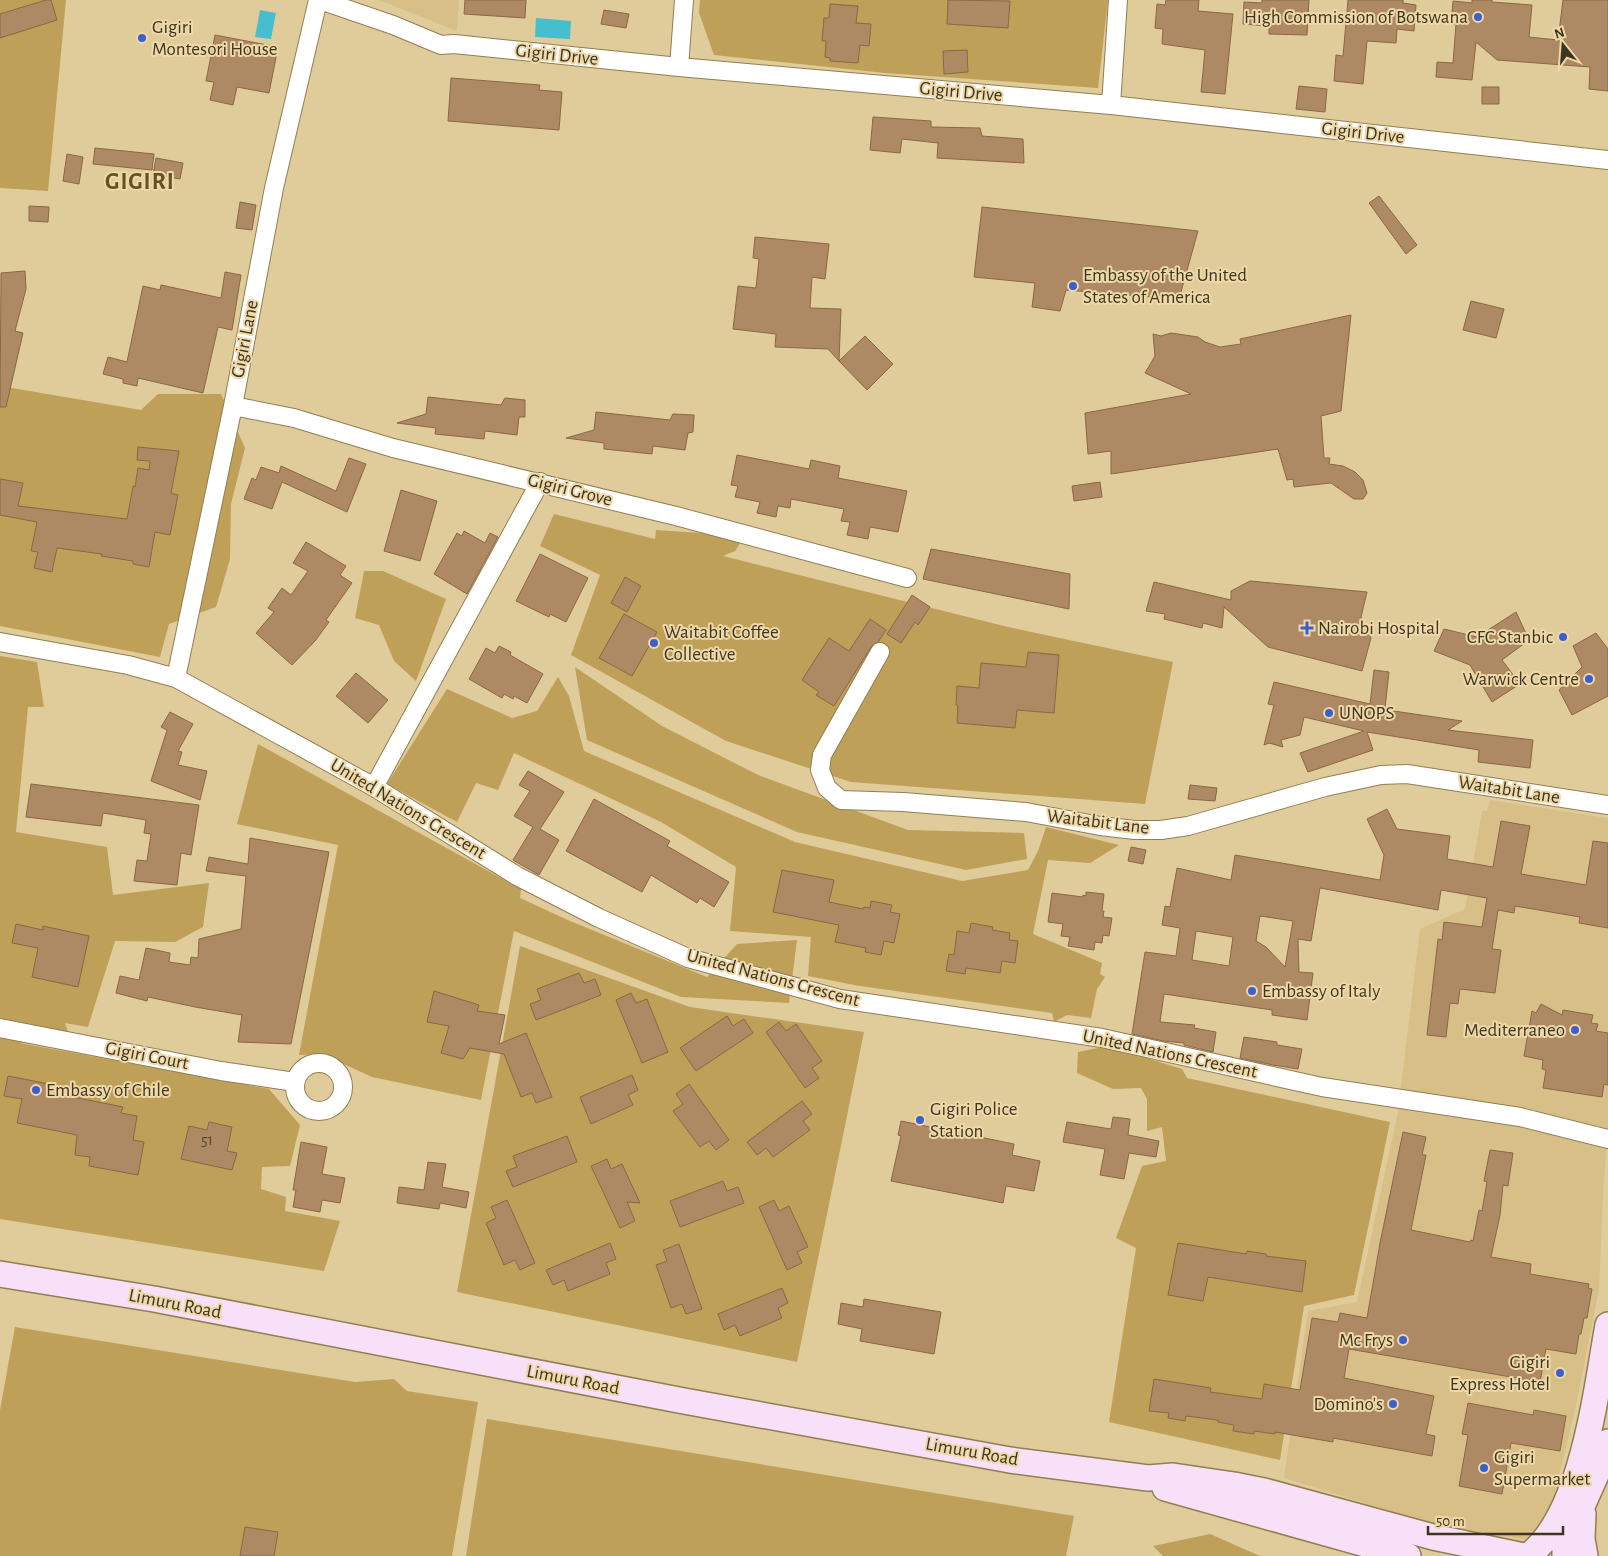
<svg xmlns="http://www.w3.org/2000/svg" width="1608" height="1556" font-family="'Alegreya Sans',sans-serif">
	<rect width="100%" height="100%" fill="#e0cb9b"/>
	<path fill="#d8bf88" d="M379,0H459L457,31Z
		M1490,800L1608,818V1129L1603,1194L1599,1290L1575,1410L1557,1484L1565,1496L1535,1541L1432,1524L1284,1478L1308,1311L1357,1302L1398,1112L1420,929L1465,909L1482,811H1487Z"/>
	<path fill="#bea058" d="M0,0H66L48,191L0,188Z
		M700,0H1108L1098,88L885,73L714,55L699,13Z
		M0,386L141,410L158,394H221L245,448L231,504L230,559L216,607L169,624L160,657L0,626Z
		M554,514L655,539L656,530L701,533L741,542L735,551L723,556L1008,627L1173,662L1145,804L851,782L726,741L571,655L600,575L540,546Z
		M364,571H383L446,599L416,681L394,661L379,625L355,618Z
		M0,656L37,662L44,707H28L16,832L107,847L113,895L209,883L203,927L175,942L115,941L88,1027L65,1023L69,1034L20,1043L269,1089L300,1125L290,1166L262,1167L261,1189L286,1197L285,1211L340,1221L324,1271L0,1219Z
		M575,667L662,726L758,775L908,830L1024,833L1027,859L966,870L797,832L587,740Z
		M558,677L569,696L584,751L795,842L962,881L1028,870L1038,851L1046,827L1119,845L1090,863L1048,860L1033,934L1102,963L1100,974L1105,977L1097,989L1091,1018L1067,1015L1054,1022L1052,1013L860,986L808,976L811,937L730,931L736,867L661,822L514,753L498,790L476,783L457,822L387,784L447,689L512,718L537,711Z
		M258,744L521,889L520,898L570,921L707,977L737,944L797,940L789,1003L681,997L514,931L481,1100L372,1077L322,1054L299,1055L338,845L237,824Z
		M520,946L690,1007L864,1032L797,1362L457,1292Z
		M1108,1046L1182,1069L1187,1078L1390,1122L1354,1295L1304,1306L1280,1460L1109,1422L1136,1248L1116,1238L1142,1166L1166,1161L1162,1127L1147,1131V1099L1141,1088L1113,1089L1077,1073L1078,1052Z
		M15,1327L355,1382L394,1379L407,1391L478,1402L452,1556H0V1410Z
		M487,1419L1074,1516L1066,1556H466Z
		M1210,1534L1260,1556H1163L1153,1546Z"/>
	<path fill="#47becd" d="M260,10L276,13L271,39L255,37Z
		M536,18L571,21L570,39L535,37Z"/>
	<path fill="#ad8964" stroke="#8b6844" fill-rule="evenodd" d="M46,0H51L57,20L0,38V14Z
		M465,0H526L525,18L464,14Z
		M948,0L1010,1L1008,28L947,24Z
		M1166,0H1199L1198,11L1233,14L1225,94L1201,92L1205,50L1162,44L1163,29L1155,28L1157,4L1165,5Z
		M1262,0H1309L1307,35L1269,34V26L1243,24L1244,2L1262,3Z
		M1348,0H1403V3L1416,5L1414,31L1397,29L1396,43L1367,41L1363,84L1334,81L1336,55L1343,56Z
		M1472,0H1492V2L1532,5L1529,37L1558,40L1563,0H1608V91L1589,89L1590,67L1497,60L1476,42L1472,80L1436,77L1437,62L1453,63L1456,24H1451L1453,1L1472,3Z
		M830,4L858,6L856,23L871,24L869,46L860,45L858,63L830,61V58L825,57L826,41H822L824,18H829Z
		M604,10L629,14L626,28L601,24Z
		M215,35L278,47L269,93L237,87L233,105L210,100L214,82L206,81Z
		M967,50L968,72L944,74L943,51Z
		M451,78L540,85L539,90L562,92L559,130L448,121Z
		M1299,86L1327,89L1325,112L1296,109Z
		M1482,87H1499V104H1482Z
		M873,117L931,121V127L980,128L982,136L1023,139L1024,163L937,158L938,143L902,139L900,153L870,150Z
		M95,148L154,154L152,170L93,164Z
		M67,154L83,157L79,184L63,181Z
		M156,158L183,163L180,179L153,174Z
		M1379,196L1417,245L1406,254L1369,203Z
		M240,202L256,205L252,230L236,228Z
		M29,206L49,207L48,222L29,221Z
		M982,207L1198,231L1179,299L1066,290L1060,311L1032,307L1035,283L974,277Z
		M755,237L829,244L825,279L812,277L810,308L841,309L839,361L828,349L775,347L776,334L733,329L738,286L756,288L759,259L753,258Z
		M25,271L26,289L15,331L23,333L6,407H0L1,273Z
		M225,272L241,275L232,330L218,327L203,393L138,378L137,386L123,383V379L103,374L108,357L127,362L143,286L160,290L161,285L221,298Z
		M1471,301L1504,309L1496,338L1463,330Z
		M1351,315L1341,411L1321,416L1324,458H1330L1329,464L1343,466L1355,472L1363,480L1367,493L1363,499H1354L1331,483L1294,487L1293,479L1287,480L1278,449L1111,474V451L1088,454L1085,413L1191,394L1145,373L1155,356L1153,334L1161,336L1171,333L1198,337L1205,342L1220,347L1241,344L1240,339Z
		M865,336L893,364L867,390L839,361Z
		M428,397L501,405L505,398L525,400V417H519L517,435L485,431L484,439L435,434L436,428L397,423L426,414Z
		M596,412L670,420L673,414L694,415L693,432L688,433L685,450L653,446L652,454L604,449V443L566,438L594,430Z
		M138,447L179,451L171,493L178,495L170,535L155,532L149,567L133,564V561L101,556L102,554L57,548L52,572L34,568L38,552L31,551L37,522L0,515V479L23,483L18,506L127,519L133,486L135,487L138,468L149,470L150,461L137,460Z
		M737,455L809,469L811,460L840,466L838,478L907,491L898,532L870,527L868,539L847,535L850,522L841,521L844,509L791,499L790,508L778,506L776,517L757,513L760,502L735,497L738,486L731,485Z
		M349,458L366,464L347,512L282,482L272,509L244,499L252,478L256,480L261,467L279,473L281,466L336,491Z
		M1100,482L1102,497L1074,501L1072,486Z
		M401,490L437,501L420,561L384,551Z
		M464,531L485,543L490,533L498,537L467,594L434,574L457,533L462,536Z
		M306,542L346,566L340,575L352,583L326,620L329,622L315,641L292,665L256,633L274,612L268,608L282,588L291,595L308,571L293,563Z
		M931,549L1070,574L1069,609L923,579Z
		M540,554L588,578L566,622L550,614L549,617L516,601Z
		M625,577L641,586L627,612L611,603Z
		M1250,581L1367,592L1361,617L1371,638L1362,671L1268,647L1224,607L1222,628L1203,623L1202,628L1164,619L1165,614L1146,611L1154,582L1231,600V591Z
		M912,595L930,607L918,625L915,622L901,643L887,634Z
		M1516,612L1529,640L1502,660L1520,684L1492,702L1470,665L1434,651L1444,629L1477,637Z
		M624,614L657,632L632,676L599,658Z
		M870,619L886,630L878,642L871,647L834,706L816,695L819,692L802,680L829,638L849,651Z
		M1596,633L1608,649V696L1572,715L1559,690L1582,667L1573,646Z
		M499,646L511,652L510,655L543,674L527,703L514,696L513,699L504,694L502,698L469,679L486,648L495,653Z
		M1028,652L1059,655L1054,713L1017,710L1015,728L957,723L958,706L956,705L957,686L979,688L981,663L1026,667Z
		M1374,670L1389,672L1385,708L1387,710L1462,721L1448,730L1533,740L1530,768L1478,762L1479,750L1367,732L1373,750L1308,772L1300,753L1364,731L1304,717L1300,735L1281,740L1283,747L1269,743L1264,745L1274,705L1268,704L1274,682L1370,704Z
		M356,673L388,700L368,723L336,696Z
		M170,712L193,724L178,751L182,752L178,765L207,771L200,800L151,781L167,730L161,727Z
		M528,771L564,792L540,829L559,840L539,875L513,860L533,827L514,816L530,791L519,785Z
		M31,784L199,805L191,855L181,853L177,885L134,881L137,860L147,861L151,834L144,833L146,820L103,813L101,826L26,817Z
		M1190,785L1217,788L1215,801L1188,799Z
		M594,799L670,841L667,846L729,882L714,907L700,898L697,903L651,875L642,892L566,851Z
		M1387,809L1397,829L1450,836L1447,859L1493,867L1501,821L1530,826L1521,874L1586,885L1593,841L1608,843V928L1579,923L1580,917L1515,906L1514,913L1498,910L1492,949L1501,950L1495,993L1460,989L1458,1004L1450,1003L1446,1037L1427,1035L1438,939L1442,940L1444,922L1482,927L1487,898L1441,890L1438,910L1320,888L1311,941L1298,939L1299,972L1313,973L1307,1020L1272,1015V1010L1164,994L1160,1022L1195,1025L1194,1028L1216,1032L1213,1052L1184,1045V1043L1163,1041L1132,1034L1145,952L1176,956L1180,928L1162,925L1165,906L1170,907L1177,868L1231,880L1235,855L1380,880L1384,855L1367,819ZM1260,916L1293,921L1285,967L1266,947L1256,941ZM1196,931L1233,937L1229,966L1192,960Z
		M250,838L329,852L291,1044L238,1042L242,1015L195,1007L148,997L147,1001L116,993L120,976L139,980L146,948L170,953L169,962L190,965L191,957L198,958L199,939L241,929L246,876L206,871L209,857L248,864Z
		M1131,847L1146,850L1143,864L1128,861Z
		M782,870L834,880L829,902L863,909L864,907L870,908L871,901L892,905L890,912L900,914L894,943L884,941L881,955L865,952L866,948L835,942L839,925L773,912Z
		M1086,892L1104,894L1102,911H1104L1103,917L1112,918L1109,936L1103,935L1102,943L1095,942L1094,950L1068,946L1070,937L1061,936L1063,924L1048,922L1052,893L1083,897V895L1086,896Z
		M971,923L993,927L992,930L1010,933L1009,940L1018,941L1015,963L1002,961L1000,973L966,968L965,974L946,971L949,954L954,955L957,931L969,933Z
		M16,924L43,930V926L89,936L78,987L32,977L38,948L12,943Z
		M579,973L584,983L595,979L601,995L536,1020L530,1004L541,1000L537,989Z
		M434,991L479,1005L477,1011L505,1015L499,1044L526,1033L552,1097L536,1103L532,1093L521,1097L504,1054L470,1048L463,1059L441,1053L449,1026L427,1022Z
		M631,993L636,1003L647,999L668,1052L642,1063L616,1000Z
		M1541,1004L1562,1015L1563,1010L1593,1015L1591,1023L1598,1024L1596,1031L1608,1033V1085L1604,1084L1602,1097L1543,1088L1546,1070L1542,1069L1543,1060L1524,1056L1532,1011L1536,1013Z
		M727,1016L733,1026L744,1019L753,1033L696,1071L680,1048Z
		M779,1022L786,1031L796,1024L822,1061L812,1068L819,1078L805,1088L766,1032Z
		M1244,1037L1277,1042V1045L1302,1049L1298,1069L1273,1065L1240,1058Z
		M632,1075L638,1090L628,1095L633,1105L591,1124L580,1097Z
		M8,1076L65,1087L63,1095L123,1107L121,1113L137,1116L133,1140L144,1142L138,1175L89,1166L90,1157L75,1155L77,1135L17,1123L22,1099L4,1096Z
		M689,1084L729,1140L716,1150L709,1141L700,1147L673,1111L683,1104L676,1094Z
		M802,1101L812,1114L803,1121L810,1130L773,1157L766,1148L757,1155L747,1142Z
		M1113,1117L1130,1119L1128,1135L1159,1141L1156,1157L1129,1153L1124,1179L1100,1175L1105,1149L1063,1142L1067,1122L1111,1129Z
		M901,1121L1014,1144L1012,1155L1040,1161L1034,1191L1006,1186L1003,1203L891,1181L901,1136L898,1135Z
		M209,1122L232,1127L227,1151L237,1153L232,1170L181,1159L189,1126L207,1130Z
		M1403,1132L1426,1137L1422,1155H1426L1411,1230L1470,1242L1471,1240L1473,1241L1479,1210L1482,1211L1487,1182L1484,1181L1490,1150L1513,1153L1508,1186L1503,1185L1500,1215L1491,1257L1531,1264L1530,1274L1589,1284L1588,1288L1592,1289L1587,1318H1584L1581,1334H1579L1576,1354L1546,1349L1540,1382L1349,1349L1344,1378L1434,1396L1426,1434L1435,1436L1432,1456L1333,1438V1442L1275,1432V1434L1254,1431V1434L1233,1431L1234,1425L1218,1422V1420L1186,1416L1185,1421L1168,1418L1169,1413L1149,1411L1154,1379L1211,1388L1210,1392L1262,1399L1264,1384L1300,1390L1312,1318L1338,1322L1340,1313L1367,1318L1380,1243Z
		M567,1136L577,1162L513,1187L506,1171L517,1167L513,1156Z
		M301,1142L327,1147L322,1174L345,1178L340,1203L322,1200L320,1212L293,1207L296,1190H293Z
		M607,1159L611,1169L622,1164L640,1203L627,1202L635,1221L620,1228L591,1166Z
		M428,1162L446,1164L442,1187L469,1192L466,1208L440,1203L439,1209L397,1203L399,1187L424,1190Z
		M723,1181L727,1191L738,1187L744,1203L680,1227L670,1201Z
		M507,1200L535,1263L520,1270L515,1260L504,1265L486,1223L496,1218L491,1207Z
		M774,1200L779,1211L789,1206L808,1247L797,1252L802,1263L787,1270L759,1207Z
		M610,1243L616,1259L606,1263L610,1274L568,1291L564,1280L553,1285L546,1270Z
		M1178,1243L1246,1254L1247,1251L1266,1254V1256L1306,1261L1302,1292L1208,1277L1203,1301L1168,1295Z
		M679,1244L702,1309L686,1314L682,1304L671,1308L656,1265L667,1261L663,1250Z
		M782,1288L788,1303L778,1308L782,1318L740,1336L735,1325L724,1330L718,1314Z
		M864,1299L941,1312L934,1354L860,1341L862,1329L838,1324L841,1303L863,1307Z
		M1468,1403L1533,1415L1534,1410L1566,1416L1560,1451L1511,1443L1502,1494L1459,1486L1468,1435L1462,1434Z
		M245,1527L278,1532L274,1556H240Z"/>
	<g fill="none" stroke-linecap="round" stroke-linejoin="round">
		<defs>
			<path id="street" d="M320,0L393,25L441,45L454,44L679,67L1111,105L1608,160
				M679,67L684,0
				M1111,105L1118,0
				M233,406L294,418L393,448L676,516L907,578
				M0,642L128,665L176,678L374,787L517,876L599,918L688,958L840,999L1102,1038L1322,1087L1520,1117L1608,1139
				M880,652L822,755L820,770L827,788L841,800L903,802L1026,812L1100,826L1135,830H1161L1188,826L1325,787L1381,775L1407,774L1608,805
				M176,678L233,406L274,188L318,0
				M374,787L540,482
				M0,1028L221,1071L295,1082
				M295 1087a24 24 0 1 1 48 0a24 24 0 1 1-48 0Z"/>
			<path id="secondary" d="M0,1274L154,1299L684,1401L1010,1460L1148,1478L1173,1476L1234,1485L1264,1491L1433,1537L1524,1556
				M1165,1488L1408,1556
				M1583,1514L1582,1539L1585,1556
				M1528,1556C1583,1515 1596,1390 1608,1325
				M1565,1556V1544L1596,1475L1608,1442"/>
		</defs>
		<use href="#street" stroke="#927e51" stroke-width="20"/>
		<use href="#secondary" stroke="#927e51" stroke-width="28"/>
		<use href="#street" stroke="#fff" stroke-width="18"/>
		<use href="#secondary" stroke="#f8e1f8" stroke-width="25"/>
	</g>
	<g fill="#3b5fd0" stroke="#eed8a7" stroke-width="2">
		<circle cx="1478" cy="17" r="5"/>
		<circle cx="142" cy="38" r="5"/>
		<circle cx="1073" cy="286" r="5"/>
		<path d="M1304.5 620.5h5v5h5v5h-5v5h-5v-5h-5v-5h5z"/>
		<circle cx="1563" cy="637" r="5"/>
		<circle cx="654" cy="643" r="5"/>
		<circle cx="1589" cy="679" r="5"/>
		<circle cx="1329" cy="713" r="5"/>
		<circle cx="1252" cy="991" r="5"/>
		<circle cx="1575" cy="1030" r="5"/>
		<circle cx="36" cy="1090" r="5"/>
		<circle cx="920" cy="1120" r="5"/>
		<circle cx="1403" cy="1340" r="5"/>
		<circle cx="1560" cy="1373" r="5"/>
		<circle cx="1393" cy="1404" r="5"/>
		<circle cx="1484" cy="1468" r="5"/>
	</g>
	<g text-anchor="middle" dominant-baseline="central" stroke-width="4" stroke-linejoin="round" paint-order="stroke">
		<g font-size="16" fill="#594a32">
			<text x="207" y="1140">51</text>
		</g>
		<g font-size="19" fill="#3d3521" stroke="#eed8a7" text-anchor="start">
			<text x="1468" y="17" text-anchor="end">High Commission of Botswana</text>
			<text x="152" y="27">Gigiri<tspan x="152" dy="22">Montesori House</tspan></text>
			<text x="1083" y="275">Embassy of the United<tspan x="1083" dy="22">States of America</tspan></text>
			<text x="1318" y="628">Nairobi Hospital</text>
			<text x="664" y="632">Waitabit Coffee<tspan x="664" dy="22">Collective</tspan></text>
			<text x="1553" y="637" text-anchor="end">CFC Stanbic</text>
			<text x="1579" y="679" text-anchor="end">Warwick Centre</text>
			<text x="1339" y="713">UNOPS</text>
			<text x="1262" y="991">Embassy of Italy</text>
			<text x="1565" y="1030" text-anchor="end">Mediterraneo</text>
			<text x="46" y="1090">Embassy of Chile</text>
			<text x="930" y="1109">Gigiri Police<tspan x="930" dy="22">Station</tspan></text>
			<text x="1393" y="1340" text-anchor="end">Mc Frys</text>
			<text x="1550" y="1362" text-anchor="end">Gigiri<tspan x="1550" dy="22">Express Hotel</tspan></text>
			<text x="1383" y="1404" text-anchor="end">Domino's</text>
			<text x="1494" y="1457">Gigiri<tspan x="1494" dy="22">Supermarket</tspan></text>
		</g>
		<g font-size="19" fill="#3d3521" stroke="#eed8a7">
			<text transform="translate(557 55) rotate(6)">Gigiri Drive</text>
			<text transform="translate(961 92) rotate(5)">Gigiri Drive</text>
			<text transform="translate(1363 133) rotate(6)">Gigiri Drive</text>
			<text transform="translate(245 339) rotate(-79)">Gigiri Lane</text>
			<text transform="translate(570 490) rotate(14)">Gigiri Grove</text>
			<text transform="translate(1509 790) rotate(9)">Waitabit Lane</text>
			<text transform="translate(408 809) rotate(31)">United Nations Crescent</text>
			<text transform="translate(1098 822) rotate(7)">Waitabit Lane</text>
			<text transform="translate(773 978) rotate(15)">United Nations Crescent</text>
			<text transform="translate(1170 1054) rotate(12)">United Nations Crescent</text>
			<text transform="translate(147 1056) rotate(11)">Gigiri Court</text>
			<text transform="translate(175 1304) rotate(11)">Limuru Road</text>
			<text transform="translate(573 1380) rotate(11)">Limuru Road</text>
			<text transform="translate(972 1452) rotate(10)">Limuru Road</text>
		</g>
		<g font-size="24" font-weight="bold" letter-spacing="1" fill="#645124" stroke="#eed8a7">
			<text x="140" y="182">GIGIRI</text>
		</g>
	</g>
	<g transform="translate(1563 45) rotate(343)" stroke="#eed8a7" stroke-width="4" paint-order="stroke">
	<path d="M0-4L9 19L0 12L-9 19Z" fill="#3d3521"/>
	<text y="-8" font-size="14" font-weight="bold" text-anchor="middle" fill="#3d3521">N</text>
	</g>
	<path d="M1428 1526v8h135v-8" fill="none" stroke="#3d3521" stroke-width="2.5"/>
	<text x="1436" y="1526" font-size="15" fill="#3d3521" stroke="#eed8a7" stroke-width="4" paint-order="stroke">50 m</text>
</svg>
